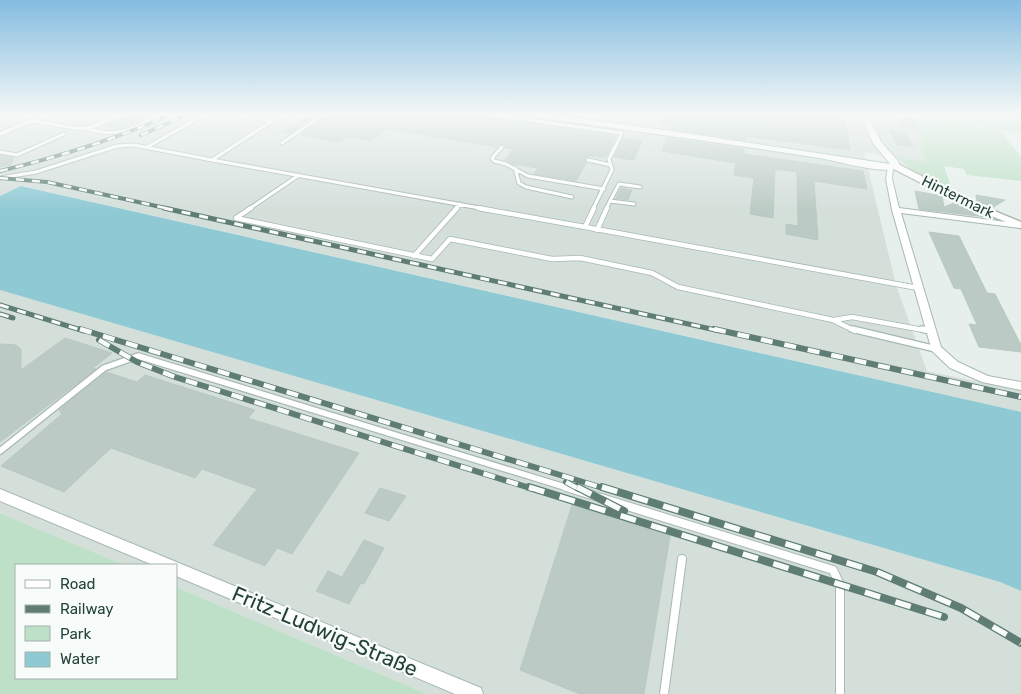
<svg xmlns="http://www.w3.org/2000/svg" width="1021" height="694" font-family="Rubik,sans-serif">
	<rect width="100%" height="100%" fill="#e6efeb"/>
	<path fill="#d4dfda" d="M0,115H919L925,163L864,152L896,285L927,371L1021,391V412L23,186L0,196Z
		M0,290L1000,582L1021,591V694H427L176,587V565H124L0,513Z"/>
	<path fill="#bfe0c8" d="M919,115H1021V134L926,116L919,117Z
		M927,117L1003,132L1006,139L1021,156V181L967,175L964,169L944,166L954,195L916,173L896,157L925,162L919,118Z
		M0,513L124,565H16V678H176V587L427,694H0Z"/>
	<path fill="#8ec9d4" d="M21,186L1021,412V591L1000,582L0,290V196Z"/>
	<path fill="#bbcac4" stroke="#b8c9c2" d="M129,115H151L123,128L116,129L102,126Z
		M310,115H317L290,134L282,132Z
		M326,115H481L605,134L616,137L607,155L603,158L591,156L585,158L586,163L576,181L534,174L538,168L513,164L505,160L513,149L505,148L502,144L498,147L386,129L372,141L347,137L340,142L300,135Z
		M662,115H844L850,150L746,136V140L670,129L672,125L659,124Z
		M916,117L918,128L899,126L900,118Z
		M890,130L905,132L913,146L897,145Z
		M623,138L642,141L634,160L614,157Z
		M667,138L744,149V154L863,171L867,189L814,181L818,240L786,234V224L798,226L797,172L775,169L773,218L750,214L754,178L734,175L736,163L662,151Z
		M0,155L14,158L11,165L0,167Z
		M621,188L632,190L628,200L616,198Z
		M915,191L942,196L944,207L954,203L986,217L919,209Z
		M976,195L1005,200L992,208L977,202Z
		M929,232L959,236L987,293L995,294L1021,345V352L979,347L969,324L977,325L961,289L954,288Z
		M65,338L112,353L93,368L96,369L0,442V344L16,345L21,349V370Z
		M106,372L137,382L145,375L255,410L248,418L359,453L292,554L277,548L265,566L213,545L257,489L202,469L195,478L111,448L64,492L1,466L62,414L59,410Z
		M380,488L406,496L389,521L365,513Z
		M572,505L670,536L644,694H580L520,670Z
		M364,540L384,548L364,584L361,583L349,604L316,591L328,571L342,577Z"/>
	<g fill="none" stroke-linecap="round" stroke-linejoin="round">
		<defs>
			<path id="service-far3" d="M494,115L622,133L609,159L612,170L593,209
				M902,115H914
				M33,121L80,129L91,127L121,115
				M272,121L282,115
				M86,128C116,139 133,129 159,115
				M282,143L323,115
				M147,147L204,115
				M502,147L492,158L494,161L506,164L528,176L604,189
				M0,152L17,155L64,134
				M212,160L485,209
				M588,160L611,165
				M515,168L519,183L526,187L572,197
				M0,178L36,172L117,146L134,145L212,160L272,121L234,115
				M610,201L619,184L640,187
				M249,209L299,175
				M455,209L460,204
				M606,209L610,201L634,204"/>
			<path id="service-far2" d="M478,208L585,227
				M594,208L585,227L918,288
				M236,218L432,259L450,239L552,259L580,258L652,273L678,287L833,320L855,331
				M236,218L251,208
				M597,230L607,208
				M414,256L457,208
				M834,320L852,317L929,331"/>
			<path id="service-far1" d="M852,329L936,349
				M922,329L931,331
				M0,451L104,368L138,356L571,489"/>
			<path id="service" d="M566,487L833,570L840,585V694
				M664,694L682,559"/>
			<path id="minor" d="M41,115H49L0,136V132Z
				M888,167L893,168L892,179L899,208L1021,224V228L901,213L941,347L958,362L988,376L1021,382V390L982,382L950,368L932,351L892,210L886,179Z
				M0,489L481,688L483,694H455L176,576V565H153L0,501Z"/>
			<path id="tertiary" d="M892,164H898L970,201L1021,222V228L964,205L892,168Z"/>
			<path id="secondary" d="M533,115H556L685,133L890,164L873,143L860,115H868L881,142L898,161L900,166C887,177 836,160 819,158C725,143 631,131 537,117Z"/>
		</defs>
		<use href="#service-far3" stroke="#a8b8b2" stroke-width="5"/>
		<use href="#service-far2" stroke="#a8b8b2" stroke-width="6"/>
		<use href="#service-far1" stroke="#a8b8b2" stroke-width="8"/>
		<use href="#service" stroke="#a8b8b2" stroke-width="10"/>
		<use href="#minor" stroke="#a8b8b2" stroke-width="2"/>
		<use href="#tertiary" stroke="#a8b8b2" stroke-width="3"/>
		<use href="#secondary" stroke="#a4bbb3" stroke-width="2"/>
		<use href="#service-far3" stroke="#fff" stroke-width="3"/>
		<use href="#service-far2" stroke="#fff" stroke-width="4.5"/>
		<use href="#service-far1" stroke="#fff" stroke-width="5.5"/>
		<use href="#service" stroke="#fff" stroke-width="8"/>
		<use href="#minor" fill="#fff" fill-rule="evenodd"/>
		<use href="#tertiary" fill="#fff" fill-rule="evenodd"/>
		<use href="#secondary" fill="#fff" fill-rule="evenodd"/>
		<defs>
			<path id="rail-far3" d="M141,135L187,115
				M0,171C58,157 114,140 169,115
				M0,178L47,182L170,209"/>
			<path id="rail-far2" d="M164,208L720,331
				M0,305L84,331
				M0,314L13,318"/>
			<path id="rail-far1" d="M80,329L606,489
				M714,329L1021,397
				M99,340L137,362L175,377L533,489
				M566,482L579,489"/>
			<path id="rail" d="M529,487L944,617
				M577,487L624,511
				M602,487L877,572L961,608L1021,643"/>
		</defs>
		<use href="#rail-far3" stroke="#5f7d75" stroke-width="4"/>
		<use href="#rail-far2" stroke="#5f7d75" stroke-width="5"/>
		<use href="#rail-far1" stroke="#5f7d75" stroke-width="6"/>
		<use href="#rail" stroke="#5f7d75" stroke-width="8"/>
		<use href="#rail-far3" stroke="#f7fbf9" stroke-width="2.5" stroke-dasharray="8" stroke-linecap="butt"/>
		<use href="#rail-far2" stroke="#f7fbf9" stroke-width="3" stroke-dasharray="9" stroke-linecap="butt"/>
		<use href="#rail-far1" stroke="#f7fbf9" stroke-width="4.5" stroke-dasharray="12" stroke-linecap="butt"/>
		<use href="#rail" stroke="#f7fbf9" stroke-width="5.5" stroke-dasharray="16" stroke-linecap="butt"/>
	</g>
	<linearGradient id="sky" x2="0" y2="1"><stop stop-color="#84bce0"/><stop offset="0.54" stop-color="#f4f8f6"/><stop offset="1" stop-color="#f4f8f6" stop-opacity="0"/></linearGradient>
	<rect width="1021" height="212" fill="url(#sky)"/>
	<g text-anchor="middle" dominant-baseline="central" stroke-width="4.5" stroke-linejoin="round" paint-order="stroke">
		<g font-size="15" fill="#24423a" stroke="#f7fbf9">
			<text transform="translate(958 197) rotate(26)">Hintermark</text>
		</g>
		<g font-size="21" fill="#24423a" stroke="#f7fbf9">
			<text transform="translate(325 631) rotate(23)">Fritz-Ludwig-Straße</text>
		</g>
	</g>
	<rect x="15" y="564" width="162" height="115" fill="#f7fbf9" stroke="#a3b1ad"/>
	<rect x="25" y="580" width="25" height="8" fill="#ffffff" stroke="#a3b1ad"/>
	<text x="60" y="589" font-size="15" fill="#24423a">Road</text>
	<rect x="25" y="605" width="25" height="8" fill="#5f7d75" stroke="#a3b1ad"/>
	<text x="60" y="614" font-size="15" fill="#24423a">Railway</text>
	<rect x="25" y="626" width="25" height="15" fill="#bfe0c8" stroke="#a3b1ad"/>
	<text x="60" y="639" font-size="15" fill="#24423a">Park</text>
	<rect x="25" y="652" width="25" height="15" fill="#8ec9d4" stroke="#a3b1ad"/>
	<text x="60" y="664" font-size="15" fill="#24423a">Water</text>
</svg>
